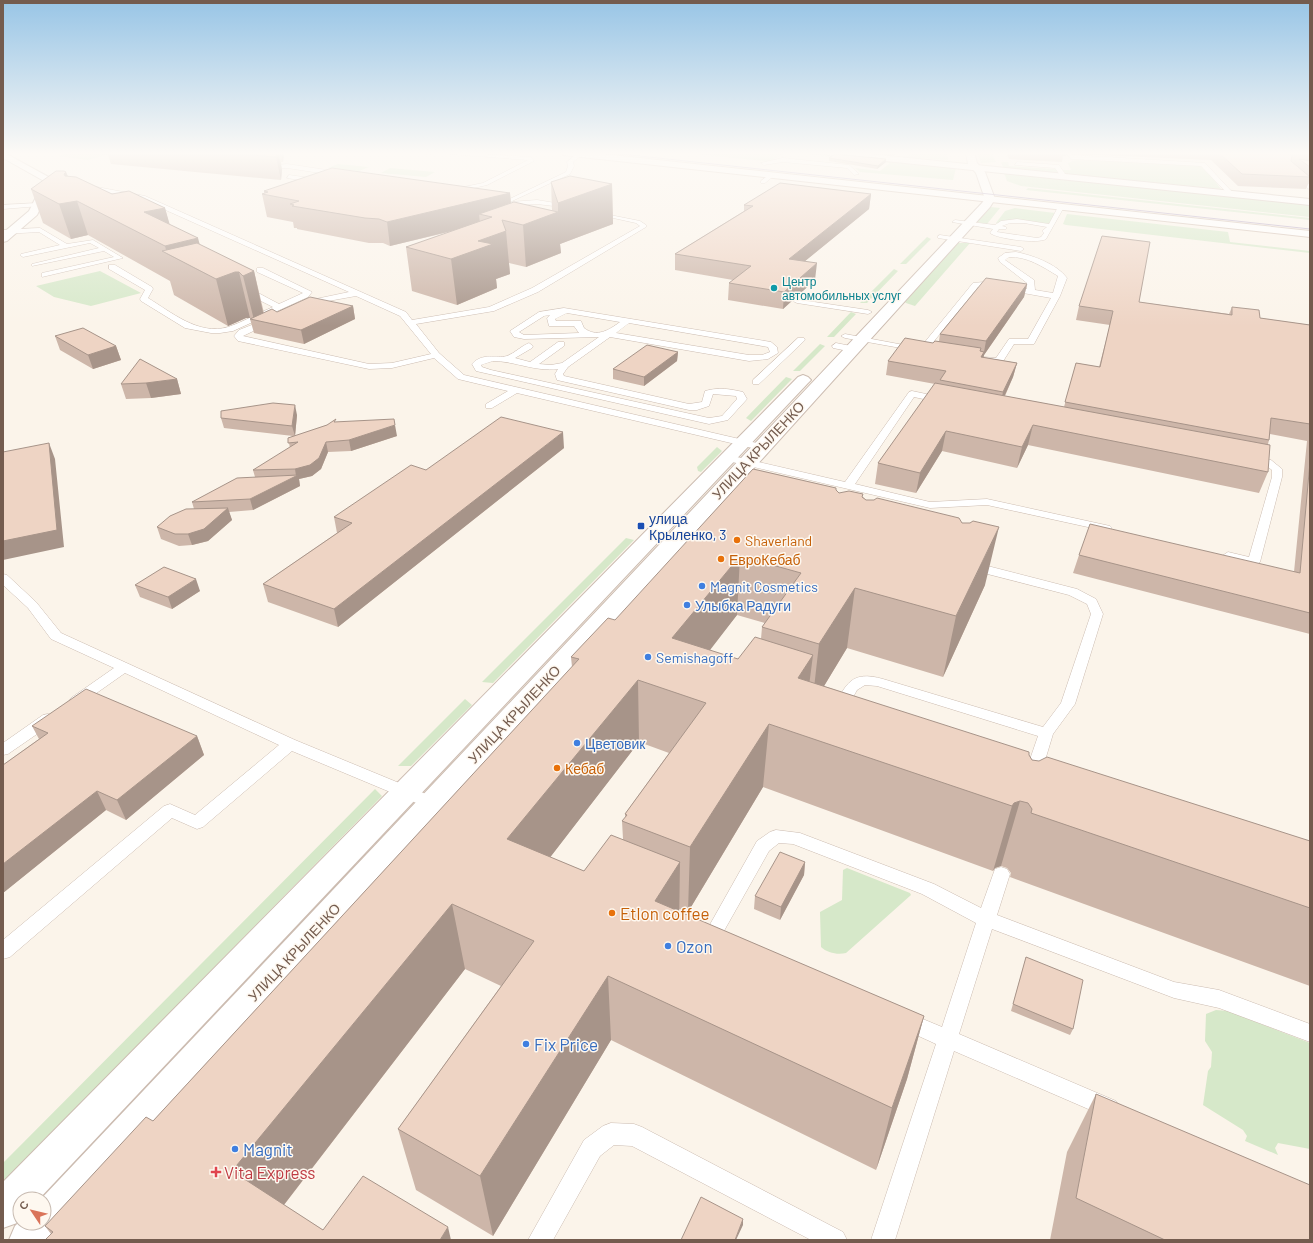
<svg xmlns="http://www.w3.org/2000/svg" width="1313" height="1243" font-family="Barlow,sans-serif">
	<rect width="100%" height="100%" fill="#fbf4ea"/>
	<path fill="#d6e8c9" d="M73,152H116L88,160L58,156Z
		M676,152H810L956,168L953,180L860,172L855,168L880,171L890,163L797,153L784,154L770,161H764Z
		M912,152H947L948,160L908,157Z
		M977,152H992L996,162L981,163Z
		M1078,159L1200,166L1205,168L1221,189L1066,174L1062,170H1071L1068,163Z
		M1001,162H1008L1009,166L1056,169L1058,173L1010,168L1003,167Z
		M338,164L369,167L359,171L328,168Z
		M390,168L435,172L426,177L381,173Z
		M1004,173L1310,204V217L1021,186L1007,181Z
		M1028,188L1310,218V220L1026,190Z
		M991,207L1000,208L987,224L977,222Z
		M1015,208L1055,213L1049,224L1023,221L996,223L1005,211Z
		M1067,214L1228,232L1230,242L1310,251V253L1066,225L1063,224Z
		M927,237L931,239L906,264H900Z
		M958,243H970L915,306L906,303L905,302Z
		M894,269L898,271L867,303H860Z
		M100,271L141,293L91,306L54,297L36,286Z
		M851,312L856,314L834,337H827Z
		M820,344L825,346L800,371H793Z
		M786,377L792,379L751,421L746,418Z
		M717,447L722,451L701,472L698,471L697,467Z
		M626,538L634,540L493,683L482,682Z
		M465,699L472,705L411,766H398Z
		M375,789L382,796L3,1183V1163Z
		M847,868L910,893L911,895L846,953C838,955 827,953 821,947L820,912L842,900L843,870Z
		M1216,1010L1228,1011L1310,1043V1149L1278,1143L1275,1148L1278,1155L1245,1141L1247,1136L1243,1130L1203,1105L1208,1071L1211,1067L1212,1052L1205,1041L1206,1014Z"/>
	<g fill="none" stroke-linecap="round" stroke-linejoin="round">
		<defs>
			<path id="service" d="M427,152H435L428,155L425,153Z
				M448,152L531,157L534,161L487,185L456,192L453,190L454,189L483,183L528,160L450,154Z
				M579,152L584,153L573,162L574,166L570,174L510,202L537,200L568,205L571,207L570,208L537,204L502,206L499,204L566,172L568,166L567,162Z
				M1065,152H1070L1073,155L1205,163L1234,194L1229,195L1201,166L1071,159Z
				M783,158L849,165L859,174L854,175L847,168L783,162L764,165L761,163Z
				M1017,162L1059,165L1067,177L1062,178L1055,168L1015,165Z
				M287,164L340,172L343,174L340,176L287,168L264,169L261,167Z
				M771,173L776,174L765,183H761V181Z
				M1292,173H1296L1310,185V190L1292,175Z
				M289,175L318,179L321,181L318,183L287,178Z
				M86,185L145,196L406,312L412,320L489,307L532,288L640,226L636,223L595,214V212L640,221L646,225V227L538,292L494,311L416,324L439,353L464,375L761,444L766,447L761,450L517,393L492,408H486V404L508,391L458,379L434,358L392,368L369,369L238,341L234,336L239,330L267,319L271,321L270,323L243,336L369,364L392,363L431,354L400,316L356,296L306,305V301L349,292L141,199L84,188Z
				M38,203L40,204V206L3,209V205Z
				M1061,205L1064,207L1046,239C1039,244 997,239 990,233L993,229L952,222L955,220L995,225L1001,221L1017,219L1049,224L1058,207ZM1010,223H1024L1047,227L1042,231L1044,233L1041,237L1037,238L997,232L999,229H1006V227L1002,226Z
				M40,228L67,244L93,240L123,258L42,277V273L114,257L104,251L32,266V264L99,248L90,243L23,257L20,255L21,254L60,245L39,232L3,234V230Z
				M940,235L1021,247L1024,249L1021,251L938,238V236Z
				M1016,252C1032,255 1057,264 1067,278L1060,296L1034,344H1014L1002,363H983L979,360L983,357L996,358L1009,339H1028L1051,298L984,286L978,287L926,351L923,352L845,338L841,336L845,334L920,348L973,283L984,282L1027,289V283L1000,262L998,258L1005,253ZM1009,257C1027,256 1043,267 1058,276L1053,293L1035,290L1034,280L1005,260Z
				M109,265H115L152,287L153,289L148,298C171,312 199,336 228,327C243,322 258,313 273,307L241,291V287H247L279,304L303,293L257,272V268H263L312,292L308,297L233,331L220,333H211L185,328L141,301L140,299L145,290L109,269Z
				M794,299L868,310L872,312L868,314L797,303L793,301Z
				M564,308L771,342L777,347L778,353L768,359L749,361L610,337L568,367L563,374L564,376L689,404L702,402L705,391C719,387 730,389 743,392L747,399L728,420L709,424L476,371L472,364C483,352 496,359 507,356C515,353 521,346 529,343L533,346L532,348L515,358L530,362L558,342H564V346L539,364L551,365L562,363L599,337L524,339L514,337L510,331L539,312ZM567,313L620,322C609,330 597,338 584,328L581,321H556L555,319ZM550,315L547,318L549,326H574L579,333L524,335L519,332L544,316ZM629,323L768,347L770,352L762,355H749L616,333ZM493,361C515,361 535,372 558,369L555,374L557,380L689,410H697L709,406L713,394L736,396L737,399L722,416L709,418L491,370L482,367L481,365Z
				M798,338H804L805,340L759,384H753V380Z
				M836,343L856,347L857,349L853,352L833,348L832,346Z
				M912,391L945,398L947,400L942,403L914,397L855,484L930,502L987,499L1110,526L1112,528L1110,530L1106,531L987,505L930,508L728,461L723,458L728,455L845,482L909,392Z
				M1252,456L1271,460L1282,469V477L1260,562L1254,566L1224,559L1222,556L1228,552L1249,557L1272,477V470L1264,464L1248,461L1247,459L1248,457Z
				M972,562L1077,589L1096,599L1103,614L1075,704L1053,734L1040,777L1038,781L1032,783L1026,781L1024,777L1038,736L877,686L865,685L857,690L845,712L840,714L835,712L833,709C846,684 851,670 883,679L1043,727L1061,703L1091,614L1087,604L1069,595L968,569L966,566Z
				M3,574L7,575L36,602L61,633L295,740L438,799L440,803L438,807L432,809L426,807L292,751L203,827L197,829L172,818L10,957L3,959V940L164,806L170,804L195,815L279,745L125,673L81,704H71L69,701L71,698L114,668L51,639L28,608L3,585Z
				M48,714L53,715L55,719L53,723L8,754L3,755V743L43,715Z
				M776,830L800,833L934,884L981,908L995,869L1001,867L1007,869L1010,874L997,915L1174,982L1219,990L1310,1024V1042L1219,1008L1174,998L992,929L959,1034L1116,1101L1120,1108L1116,1115L1109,1118L954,1051L895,1240H871L936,1044L899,1027L896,1021L899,1015L906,1012L942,1027L976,923L922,894L793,844L779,843L769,851L720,938L714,941L708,938L705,933L708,928L757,841L770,832Z
				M611,1123L634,1124L642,1127L843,1232L847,1240H811L632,1146L614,1145L600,1156L553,1240H528L584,1140L603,1126Z"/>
			<path id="minor" d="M3,152L54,180L37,215L7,241L3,242V233L29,211L44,181L3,158Z
				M824,152H850L1310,199V205L828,155Z"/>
			<path id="tertiary" d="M966,152H974L977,163L985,172L995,199L990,207L56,1240H9L15,1226L20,1221V1223H44V1199H41L982,203L985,199L976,173L968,164Z
				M803,375L808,377L811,380L808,383L39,1199H20V1219L17,1223L3,1228V1182L798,377Z"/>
			<path id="secondary" d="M559,152H584L1310,231V237L563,155Z"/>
		</defs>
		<use href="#service" stroke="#ccbcb1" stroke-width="1"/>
		<use href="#minor" stroke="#ccbcb1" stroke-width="2"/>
		<use href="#tertiary" stroke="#ccbcb1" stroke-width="2"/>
		<use href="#secondary" stroke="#d1beb1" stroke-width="2"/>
		<use href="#service" fill="#fff" fill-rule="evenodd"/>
		<use href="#minor" fill="#fff" fill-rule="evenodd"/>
		<use href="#tertiary" fill="#fff" fill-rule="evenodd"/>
		<use href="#secondary" fill="#fff" fill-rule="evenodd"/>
		<path stroke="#b7a8c5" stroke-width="1" d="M603,152L1310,229"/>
	</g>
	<path fill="#cdb6a9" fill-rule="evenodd" d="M5,152H18L10,154Z
		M107,152H284L283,162H281L282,170L281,180L111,164Z
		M857,152H899L895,155Z
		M1006,152H1067L1066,156H1063L1062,162L1009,159Z
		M1071,152H1310V183L1309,182L1306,189L1238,186L1211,160L1074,154Z
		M829,158L886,162L877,169L829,161Z
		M66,172L68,176L112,194L165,208L169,224L200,245L254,271L264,313L353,306L355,319L304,344L254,333L250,319H251L250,318H246L228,326L174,295L170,281L88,235L71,239L43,223L31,189Z
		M551,182L612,184L613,224L560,244L561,253L526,267L509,263L510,274L496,279L497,288L457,305L412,291L406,247L453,231L390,246L383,243H369L297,229V228H294L293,222L267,217L262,194L264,193V191L510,193L511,203L552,211Z
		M871,194L869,209L805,261L815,280L783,309L728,300L729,283L733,280L675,270V254L744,211V205Z
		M1027,284L1024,297L984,355L983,357L1017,363L1013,377L1005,396L1064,407L1076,363L1099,367L1110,325L1076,320L1079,306L1139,302L1229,314L1232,307L1260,318L1310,325V634L1073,573L1079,555L1294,572L1307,441L1270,434L1269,440L1268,444V472L1259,493L1028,445L1017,468L942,451L916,493L875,484L878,463L935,384L886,375L888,361L933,343L939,341L940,334Z
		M55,336L116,346L121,360L93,369L60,350Z
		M678,352L677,361L644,386L613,379V369Z
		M177,379L181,394L151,398L126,399L121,384Z
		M297,415L295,436L336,422L397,436L351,451L328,452L321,469L312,476L299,479L300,486L253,510L229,512L232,520L208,541L192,545L179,546L161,539L157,527L194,509L192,502L255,477L253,470L290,448L288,438L293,436L224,428L221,418Z
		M564,448L338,627L268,602L263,584L337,533L334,517L426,470Z
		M836,490L839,493L863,497L866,500L985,585L943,677L847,648L824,686L1029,755L1032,760L1310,841V986L1010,877L1011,873L1007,868L1001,866L995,868L993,871L763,787L688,912L679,909V912L924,1016L907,1079L876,1170L611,1040L493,1236L416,1190L398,1129L501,986L465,969L284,1205L323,1230L451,1240L51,1234L45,1226L153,1121L572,667L571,657L615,620ZM737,615L765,623L762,627L761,639L738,659L709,650ZM639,742L669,753L625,814V818L622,821L623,839L584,871L550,857Z
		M135,585L200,591L172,609L140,597Z
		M32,726L197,736L204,755L126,820L106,810L3,893V765L39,739Z
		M805,862L804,875L780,920L754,909L755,896Z
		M1026,957L1073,1029L1070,1035L1011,1011Z
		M1096,1094L1310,1240H1050L1067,1152Z"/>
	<path fill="#a79489" d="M9,152H18L10,154Z
		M277,152H278L282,170L281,180L276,157Z
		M281,152H284L283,162Z
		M895,152H899L895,155Z
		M886,159V162L877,169L878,166Z
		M66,172L76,201H77L88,235L71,239L59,204L64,174Z
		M612,184L613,224L560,244L561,253L526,267L523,225L558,212V203Z
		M510,193L512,216L479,214L480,224L390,246L387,222Z
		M871,194L869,209L788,275L789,259Z
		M165,208L175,243L144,212Z
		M506,231L510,274L496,279L497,288L457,305L451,259L478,241Z
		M198,238L208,275L167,254L165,246Z
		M817,263L815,280L783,309L784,292Z
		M254,271L264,317L254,320L243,276Z
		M235,272H239L250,318H246L228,326L216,279Z
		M1027,284L1024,297L984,355L982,365L981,357L984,352L986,341Z
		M353,306L355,319L304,344L301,330Z
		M116,346L121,360L93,369L88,355Z
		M678,352L677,361L644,386V377Z
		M1017,363L1013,377L1000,406L1003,392Z
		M177,379L181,394L151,398L146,383Z
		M295,405L297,415L295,436L292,426Z
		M395,425L397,436L351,451L349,440Z
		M1033,425L1028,445L1017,468L1022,447Z
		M946,431L942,451L916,493L920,473Z
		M563,432L564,448L338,627L334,609Z
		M326,442L328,452L321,469L312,476L299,479L300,486L253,510L250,499L296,476L295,469Z
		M49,443L55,459L64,547L3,560V541Z
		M228,508L232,520L208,541L192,545L188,534Z
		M999,527L985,585L943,677L956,616Z
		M740,556L737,615L677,693L672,638Z
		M196,579L200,591L172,609L168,597Z
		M855,588L847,648L812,706L819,644Z
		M813,655L805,717L798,678Z
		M638,680L639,742L515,903L507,839Z
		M769,724L763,787L688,912L690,847Z
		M197,736L204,755L126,820L117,800Z
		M97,791L106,810L3,893V864Z
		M1020,801L1001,866L995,868L993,871L1012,806L1014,803Z
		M680,862L679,927L655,901Z
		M805,862L804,875L780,920L781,907Z
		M452,904L465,969L263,1232L232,1171Z
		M608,976L611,1040L493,1236L480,1176Z
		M924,1016L907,1079L876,1170L892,1108Z
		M743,1219V1225L736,1240H735Z
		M448,1227L451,1240H440Z"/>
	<path fill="#eed4c4" stroke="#a79489" d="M213,152H277L276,157Z
		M1218,152H1287L1292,156L1291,161L1310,177L1242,174Z
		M1298,152H1310V154L1300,153Z
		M835,154L886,159L878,166L829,158Z
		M1299,159L1310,161V167Z
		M332,168L510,193L387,222L379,219L365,218L292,206L294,205L290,204L299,201L262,194L268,192L264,191Z
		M56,171H64L66,172L64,174L65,176L76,177L112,194L129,191L165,208L144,212L198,238L165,246L77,201L59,204L31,189Z
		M570,176L612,184L558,203L551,182Z
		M780,183L871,194L789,259L817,263L784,292L729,283L751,266L675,254L753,206L744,205Z
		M514,202L558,212L523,225L502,220L506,231L478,241L493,244L451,259L406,247L492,217L479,214Z
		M1102,236L1150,242L1139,302L1232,315V307L1259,310L1260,318L1310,325V424L1271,418L1269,440L1065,402L1076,363L1100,367L1113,311L1079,306Z
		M197,243L254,271L243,276L239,272H235L216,279L162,251Z
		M986,278L1027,284L986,341L940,334Z
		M310,297L353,306L301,330L250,319L272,309L277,312Z
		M83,328L116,346L88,355L55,336Z
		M905,338L933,343L935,341L981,348L980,351L984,352L981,357L1017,363L1003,392L940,380L946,371L888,361Z
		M647,345L678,352L644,377L613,369Z
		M140,359L177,379L146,383L121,384Z
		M935,383L1270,445L1268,472L1033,425L1022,447L946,431L920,473L878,463Z
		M273,403L295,405L292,426L221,418V411Z
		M501,417L563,432L334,609L263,584L352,523L334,517L411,465L426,470Z
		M336,419L334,422L394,419L395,425L349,440L326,442L319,458L310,465L295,469L253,470L298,442L288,443V438L327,425Z
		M49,443L57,530L3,541V452Z
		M1310,462V613L1079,555L1090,524L1300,573Z
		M753,469L836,488V490L839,493L849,491L863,494L862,497L866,500H874L877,498L959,518L962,523H970L973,521L999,527L956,616L855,588L819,644L762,627L801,573L740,556L672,638L738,659L755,637L813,655L798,678L1029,752V755L1032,760L1039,761L1047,757L1310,841V908L1031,813L1032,809L1028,803L1020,801L1014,803L1012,806L769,724L690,847L622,821L627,815L625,814L706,703L638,680L507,839L584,871L611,835L680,862L655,901L924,1016L892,1108L608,976L480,1176L398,1129L534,941L452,904L232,1171L323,1230L363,1176L448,1227L440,1240H45L53,1232L45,1226L146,1117L153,1121L579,659L571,657L608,618L615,620Z
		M298,475L250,499L192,502L237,478Z
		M228,508L204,529L188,534H175L157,527L170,516L186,509Z
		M164,567L196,579L168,597L135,585Z
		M86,689L197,736L117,800L97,791L3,864V765L48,733L32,726Z
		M780,852L805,862L781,907L755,896Z
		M1026,957L1083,980L1073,1029L1013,1004Z
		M1096,1094L1310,1185V1240H1165L1076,1198Z
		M701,1197L743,1219L735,1240H681Z"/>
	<linearGradient id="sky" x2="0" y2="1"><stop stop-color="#98c5e6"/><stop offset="0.47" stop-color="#fdfaf6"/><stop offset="1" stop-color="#fdfaf6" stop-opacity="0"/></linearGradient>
	<rect width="1313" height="326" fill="url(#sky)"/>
	<circle fill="#0f9aa8" stroke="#fef8f0" stroke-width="1.5" cx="774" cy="288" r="4"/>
	<rect fill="#1a4fb4" stroke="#fef8f0" stroke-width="1.5" x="637" y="522" width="8" height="8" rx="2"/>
	<g fill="#e8710a" stroke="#fef8f0" stroke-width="1.5">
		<circle cx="737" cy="540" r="4"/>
		<circle cx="721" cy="559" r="4"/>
		<circle cx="557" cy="768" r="4"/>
		<circle cx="612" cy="913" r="4"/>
	</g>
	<g fill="#3f7fe0" stroke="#fef8f0" stroke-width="1.5">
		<circle cx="702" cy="586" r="4"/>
		<circle cx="687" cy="605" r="4"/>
		<circle cx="648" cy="657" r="4"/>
		<circle cx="577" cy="743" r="4"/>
		<circle cx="668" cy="946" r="4"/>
		<circle cx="526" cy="1044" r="4"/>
		<circle cx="235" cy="1149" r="4"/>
	</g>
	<path fill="#e0444e" stroke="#fef8f0" stroke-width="1.5" d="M214 1166h4v4h4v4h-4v4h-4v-4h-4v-4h4z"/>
	<g text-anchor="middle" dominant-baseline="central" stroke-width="3" stroke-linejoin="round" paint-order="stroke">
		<g font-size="12" fill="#0d838f" stroke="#fef8f0" text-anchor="start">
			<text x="782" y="281">Центр<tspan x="782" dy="14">автомобильных услуг</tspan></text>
		</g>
		<g font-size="14" fill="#745c4f" stroke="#fef8f0">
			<text transform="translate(758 450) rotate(-47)">УЛИЦА КРЫЛЕНКО</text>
			<text transform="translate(514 714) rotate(-47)">УЛИЦА КРЫЛЕНКО</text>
			<text transform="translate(294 952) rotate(-47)">УЛИЦА КРЫЛЕНКО</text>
		</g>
		<g font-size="14" fill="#164399" stroke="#fef8f0" text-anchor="start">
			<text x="649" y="518">улица<tspan x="649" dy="16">Крыленко, 3</tspan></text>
		</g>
		<g font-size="14" fill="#c56008" stroke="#fef8f0" text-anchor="start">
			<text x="745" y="540">Shaverland</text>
			<text x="729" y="559">ЕвроКебаб</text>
			<text x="565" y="768">Кебаб</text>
		</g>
		<g font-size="14" fill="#366cbe" stroke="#fef8f0" text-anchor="start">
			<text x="710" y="586">Magnit Cosmetics</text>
			<text x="695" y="605">Улыбка Радуги</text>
			<text x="656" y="657">Semishagoff</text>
			<text x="585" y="743">Цветовик</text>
		</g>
		<g font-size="17" fill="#c56008" stroke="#fef8f0" text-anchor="start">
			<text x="620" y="913">Etlon coffee</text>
		</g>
		<g font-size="17" fill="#366cbe" stroke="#fef8f0" text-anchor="start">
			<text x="676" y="946">Ozon</text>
			<text x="534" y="1044">Fix Price</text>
			<text x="243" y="1149">Magnit</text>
		</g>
		<g font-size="17" fill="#be3a42" stroke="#fef8f0" text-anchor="start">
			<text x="224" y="1172">Vita Express</text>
		</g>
	</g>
	<rect width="1313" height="1243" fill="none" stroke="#745c4f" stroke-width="8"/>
	<g transform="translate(32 1211) rotate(305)"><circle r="19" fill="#fef8f0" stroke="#c7bab0"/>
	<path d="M0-3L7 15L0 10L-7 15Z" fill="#da745a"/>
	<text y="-6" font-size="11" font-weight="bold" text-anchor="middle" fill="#745c4f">С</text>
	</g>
</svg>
